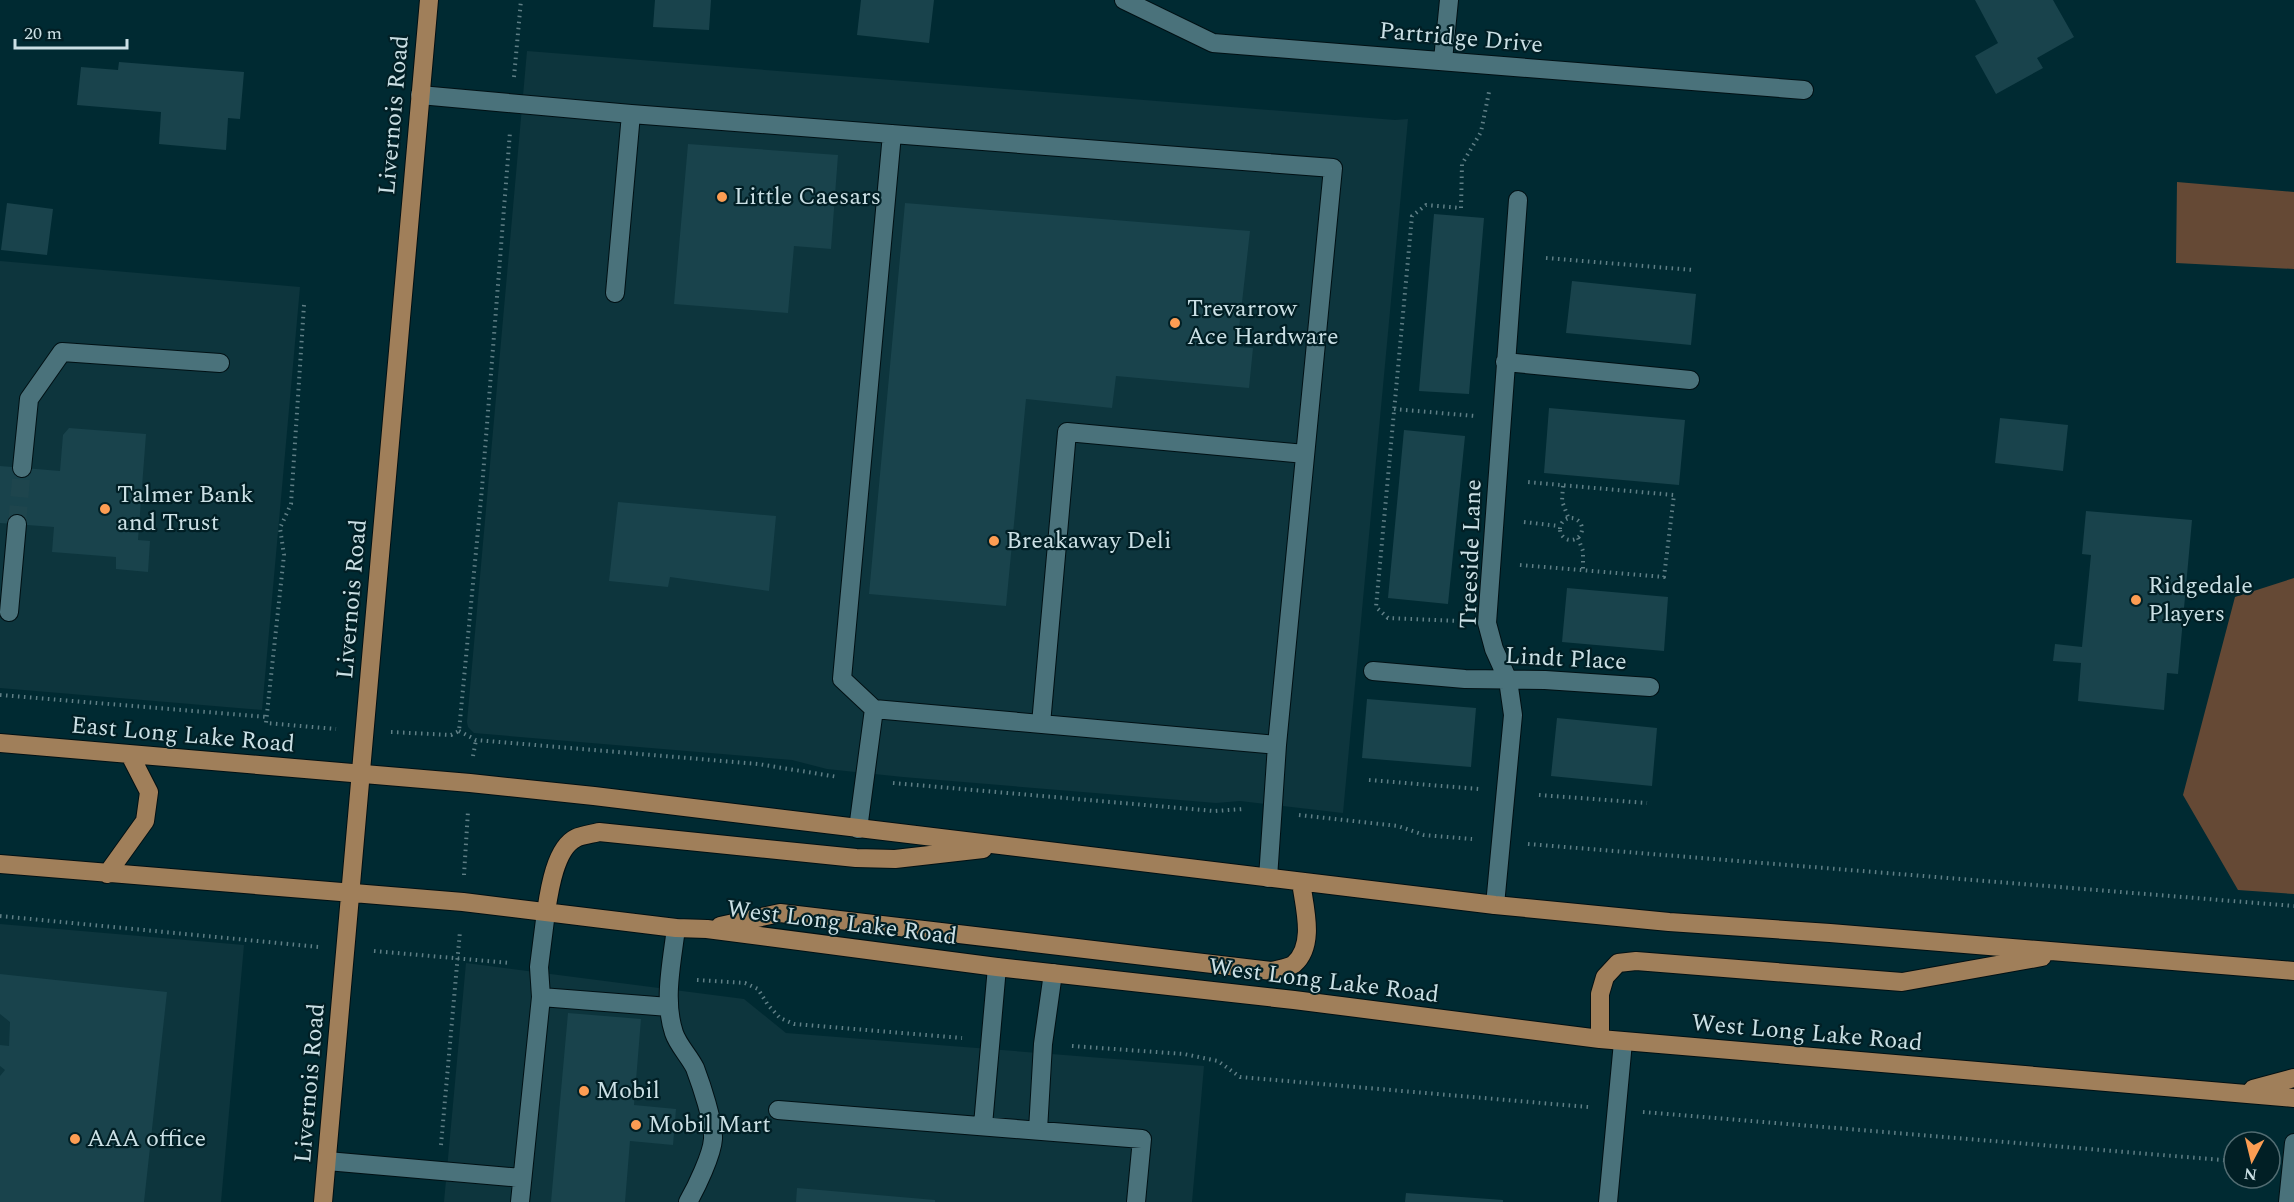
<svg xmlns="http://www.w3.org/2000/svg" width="2294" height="1202" font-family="Spectral,serif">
	<rect width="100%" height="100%" fill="#002a32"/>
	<path fill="#0d353d" d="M527,51L1395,120L1408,119L1343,813L1240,801L1216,803L903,777L827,769L792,760L474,733L468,727L467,722Z
		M0,261L300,287L262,710L0,688Z
		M0,924L244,945L221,1202H0Z
		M466,963L744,999L786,1033L1204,1066L1192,1202H444Z"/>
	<path fill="#654935" d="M2177,182L2294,192V269L2176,263Z
		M2294,578V894L2238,890L2183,795L2235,597Z"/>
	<path fill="#19434c" d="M655,0H711L709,30L653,27Z
		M861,0H934L929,43L857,35Z
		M1975,0H2053L2074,37L2037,58L2043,68L1996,94L1975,56L1998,43Z
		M119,62L244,72L240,119L228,118L226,150L159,144L161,112L77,105L81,67L118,70Z
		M688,144L838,155L831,249L794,246L788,313L674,304Z
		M7,203L53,209L47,255L1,250Z
		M905,203L1250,231L1237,347L1253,348L1249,388L1116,376L1112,408L1026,399L1006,606L869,594Z
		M1434,214L1484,218L1469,394L1419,391Z
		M1572,281L1696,294L1691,345L1566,333Z
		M1549,408L1685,420L1679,485L1544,473Z
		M2000,418L2068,425L2063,471L1995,463Z
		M69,428L146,434L138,540L150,541L148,572L116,569V557L52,552L54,527L0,523V466L60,471L63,435Z
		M1404,430L1465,436L1448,604L1388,598Z
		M618,502L776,516L769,591L670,577L668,587L609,581Z
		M2086,511L2192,520L2178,674L2167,673L2164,710L2078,701L2081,663L2053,661L2055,644L2082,647L2091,555L2082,554Z
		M1567,588L1668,597L1664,651L1562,642Z
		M1367,699L1476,708L1471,767L1362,758Z
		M1557,718L1657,728L1652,786L1551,776Z
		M0,974L167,992L144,1202H0V1076L5,1070L0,1066V1045L9,1046L10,1022L0,1014Z
		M568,1013L641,1019L634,1105L676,1109L673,1145L630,1141L625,1202H551Z
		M797,1188L935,1200V1202H796Z
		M1406,1193L1503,1200V1202H1405Z"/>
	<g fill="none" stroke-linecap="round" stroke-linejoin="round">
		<path stroke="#1e454d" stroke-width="18" stroke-dasharray="18 9" stroke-linecap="butt" d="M17,524L22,468"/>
		<defs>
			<path id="minor" d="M1124,0L1213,43L1804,90
				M1443,60L1449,0
				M420,95L631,114L1333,168L1277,745L1268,878
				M615,293L631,114
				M1505,362L1690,380
				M22,468L29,399L62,352L220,363
				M9,612L17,524
				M1373,671L1465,679L1545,680L1650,687
				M874,709L1277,745
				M1041,724L1067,432L1305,454
				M858,829L874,709L842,679L892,134
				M1495,905L1513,715L1508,680L1494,649L1487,623L1518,200
				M676,928C672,962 663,1000 674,1033C678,1045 689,1056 695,1068C701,1084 714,1122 713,1139C712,1155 696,1188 688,1202
				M541,997L669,1007
				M778,1110L1142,1139L1136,1202
				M983,1125L997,967
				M1038,1130L1043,1044L1053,973
				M327,1161L522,1178
				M520,1202L541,997L539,967L546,912
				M1608,1202L1623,1042
				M2288,1202L2294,1143"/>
			<path id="major" d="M0,743L470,783L594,796L1495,905L1669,922L1830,933L2294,971
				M0,864L463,902L676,928L707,929L997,967L1294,1000L1600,1039L2294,1098
				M107,874L145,821L149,792L130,755
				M546,912C549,892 555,848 576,838C582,835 592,834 599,832L856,858L895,859L983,849
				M720,926L780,913L1272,971C1278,969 1289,968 1294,964C1316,945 1304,906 1301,882
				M1600,1039V994L1605,977L1618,963L1636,961L1902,982L2042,957
				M2253,1089L2294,1078
				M323,1202L429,0"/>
		</defs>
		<use href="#minor" stroke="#001014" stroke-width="20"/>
		<use href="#major" stroke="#001014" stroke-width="20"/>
		<path stroke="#5f7f86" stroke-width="4" stroke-dasharray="1.5 4.5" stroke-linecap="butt" d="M514,77L521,0
			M1546,258L1693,270
			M304,305L291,504L280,528L284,555L266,723L336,729
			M1394,409L1475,416
			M1563,486L1562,501L1568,517
			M1560 529a11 11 0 1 1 22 0a11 11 0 1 1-22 0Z
			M1524,522L1559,526
			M1578,538L1583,551V571
			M1520,565L1664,577L1674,495L1527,482
			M1460,621L1388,618L1376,607L1412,216L1426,205L1461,208L1462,164L1481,132L1489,92
			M0,695L267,717
			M459,731L476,740L758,764L838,777
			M391,732L451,735L459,731L482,488L510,132
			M473,756L476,740
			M1369,780L1479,789
			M893,783L1214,811L1244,809
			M1539,795L1647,803
			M1299,815L1398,826L1424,835L1472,839
			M1528,844L2294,906
			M464,875L468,811
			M0,916L319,947
			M374,951L510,963
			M697,980L745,983L758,989L768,1005L780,1018L794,1024L962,1038
			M1072,1046L1184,1054L1218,1061L1240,1077L1588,1107
			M1643,1112L2234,1161
			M441,1145L460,931"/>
		<use href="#minor" stroke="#4a727b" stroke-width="18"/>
		<use href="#major" stroke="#a07f5a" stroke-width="18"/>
	</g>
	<g fill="#fc9d53" stroke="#011f25" stroke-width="2">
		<circle cx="722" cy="197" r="6"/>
		<circle cx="1175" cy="323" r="6"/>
		<circle cx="105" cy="509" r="6"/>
		<circle cx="994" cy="541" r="6"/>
		<circle cx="2136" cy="600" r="6"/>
		<circle cx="584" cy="1091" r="6"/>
		<circle cx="636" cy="1125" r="6"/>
		<circle cx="75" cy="1139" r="6"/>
	</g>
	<g text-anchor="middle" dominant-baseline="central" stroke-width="4.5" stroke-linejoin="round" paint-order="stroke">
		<g font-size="24" fill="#cbe0e5" stroke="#011f25">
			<text transform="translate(1461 38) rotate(5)">Partridge Drive</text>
			<text transform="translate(394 115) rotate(-85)">Livernois Road</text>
			<text transform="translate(1471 554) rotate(-88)">Treeside Lane</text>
			<text transform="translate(352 599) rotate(-85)">Livernois Road</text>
			<text transform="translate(1566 659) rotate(3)">Lindt Place</text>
			<text transform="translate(183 735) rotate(5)">East Long Lake Road</text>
			<text transform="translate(842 923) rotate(7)">West Long Lake Road</text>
			<text transform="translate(1324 981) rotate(7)">West Long Lake Road</text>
			<text transform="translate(1807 1033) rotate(5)">West Long Lake Road</text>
			<text transform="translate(310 1083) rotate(-85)">Livernois Road</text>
		</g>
		<g font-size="24" fill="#cbe0e5" stroke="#011f25" text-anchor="start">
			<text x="734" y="197">Little Caesars</text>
			<text x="1187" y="309">Trevarrow<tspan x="1187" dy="28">Ace Hardware</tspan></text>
			<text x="117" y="495">Talmer Bank<tspan x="117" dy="28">and Trust</tspan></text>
			<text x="1006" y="541">Breakaway Deli</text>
			<text x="2148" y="586">Ridgedale<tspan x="2148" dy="28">Players</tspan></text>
			<text x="596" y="1091">Mobil</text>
			<text x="648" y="1125">Mobil Mart</text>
			<text x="87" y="1139">AAA office</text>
		</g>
	</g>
	<g transform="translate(2252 1160) rotate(187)"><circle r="28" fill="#011f25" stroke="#526c72" stroke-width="1.5"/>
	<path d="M0-4.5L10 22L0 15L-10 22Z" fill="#fc9d53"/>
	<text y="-9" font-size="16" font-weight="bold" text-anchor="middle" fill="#cbe0e5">N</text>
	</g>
	<path d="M15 39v9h112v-9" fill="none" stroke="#cbe0e5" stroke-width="3"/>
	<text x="24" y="39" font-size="18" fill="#cbe0e5" stroke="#011f25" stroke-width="4.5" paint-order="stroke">20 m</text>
</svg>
